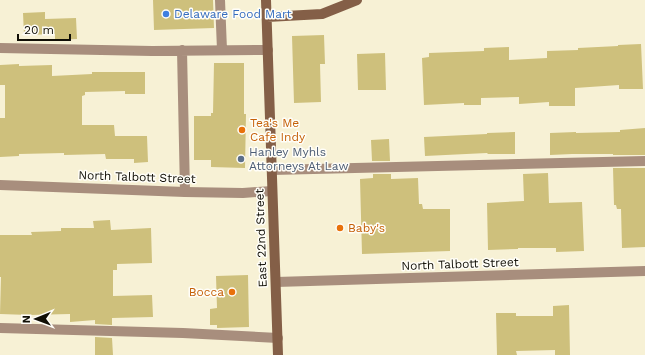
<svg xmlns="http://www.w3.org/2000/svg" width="645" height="355" font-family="'Work Sans',sans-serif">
	<rect width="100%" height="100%" fill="#f7f1d5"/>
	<path fill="#cec07c" d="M153,0H213L214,28L154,30Z
		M45,12V19L76,18L77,39L55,40V34L24,35L23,13Z
		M324,35L325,64H320L321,102L294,103L292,36Z
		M641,44L643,89H619V85L575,88V106H549V102L519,104V97L481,98V105H464V103L424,105L422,58L429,57V53L484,51V48L509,47V60L547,58V51L578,50V48L618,46V45Z
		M385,53L386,90H358L357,54Z
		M214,63H244V114H246L245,168L211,167V160H194V116H211V113H213Z
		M19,64V66L52,65V76L92,74V72H145V94H125V91L85,92V95L82,96V125H114L115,136H147L148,162L134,163V159H106L105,154L64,155V153L19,154V156L0,157V118H5V85H0V65Z
		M645,128V155H613V154H572L550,155V133L576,132V133L620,132V130Z
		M515,132V154H488L487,153L425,156L424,137L487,134V133Z
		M389,139L390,161H372L371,140Z
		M613,168H645V247L622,248L621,209H617L616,205H614Z
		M548,173L549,203L582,202L584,251L556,252V248H518V249L488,250L487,203L524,201L523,174Z
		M373,174H391V179L418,178L419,204H422L423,209H450V251L362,254L360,179L373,178Z
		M110,220L111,230L151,228L152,263L117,264V270H113V296L152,295L153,317L112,318V325L95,324V320L70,322V314L29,315L0,314L1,277H0V235H32L31,232L61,231V228H94L93,221Z
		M248,275L249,327L217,328V325H210V309L217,308L216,276Z
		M569,305L570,355H555V350L516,351L517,355H497L496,313H516V316H553V306Z
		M95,337L112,338L113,355H95Z"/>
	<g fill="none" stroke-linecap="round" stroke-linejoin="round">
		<path stroke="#a88e7d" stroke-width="10" d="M220,0L222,50
			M0,48L152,51L268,50
			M182,50L185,192
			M272,170L645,161
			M0,328L183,333L278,338"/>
		<path stroke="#a88e7d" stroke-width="10" d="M0,185L185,192L243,193L272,191
			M276,282L645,271"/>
		<path stroke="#845f47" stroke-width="10" d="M266,0L278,355
			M267,17L322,14L357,0"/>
	</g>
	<circle fill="#3f7fe0" stroke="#fffef8" stroke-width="1.5" cx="166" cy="14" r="4"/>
	<g fill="#e8710a" stroke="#fffef8" stroke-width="1.5">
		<circle cx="242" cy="130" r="4"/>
		<circle cx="340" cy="228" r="4"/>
		<circle cx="232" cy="292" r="4"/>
	</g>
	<circle fill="#5c6f8a" stroke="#fffef8" stroke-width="1.5" cx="241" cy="159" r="4"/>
	<g text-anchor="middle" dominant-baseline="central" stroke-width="3" stroke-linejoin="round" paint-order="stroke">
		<g font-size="12" fill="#366cbe" stroke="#fffef8" text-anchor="start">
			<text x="174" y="14">Delaware Food Mart</text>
		</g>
		<g font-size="12" fill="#c56008" stroke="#fffef8" text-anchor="start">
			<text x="250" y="123">Tea's Me<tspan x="250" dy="14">Cafe Indy</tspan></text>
			<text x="348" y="228">Baby's</text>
			<text x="224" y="292" text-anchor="end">Bocca</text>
		</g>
		<g font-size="12" fill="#4e5e75" stroke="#fffef8" text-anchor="start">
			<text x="249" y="152">Hanley Myhls<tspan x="249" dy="14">Attorneys At Law</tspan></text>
		</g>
		<g font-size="12" fill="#100e05" stroke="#fffef8">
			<text transform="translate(137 177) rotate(2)">North Talbott Street</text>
			<text transform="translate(261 238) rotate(-92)">East 22nd Street</text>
			<text transform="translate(460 264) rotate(-2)">North Talbott Street</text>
		</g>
	</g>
	<g transform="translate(36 319) rotate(269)" stroke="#fffef8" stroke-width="3" paint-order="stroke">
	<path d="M0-3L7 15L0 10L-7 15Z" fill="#100e05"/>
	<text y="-6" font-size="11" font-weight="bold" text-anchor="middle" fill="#100e05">N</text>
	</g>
	<path d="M18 34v6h52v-6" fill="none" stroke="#100e05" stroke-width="2"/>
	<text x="24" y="34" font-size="12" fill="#100e05" stroke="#fffef8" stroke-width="3" paint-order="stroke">20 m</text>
</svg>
